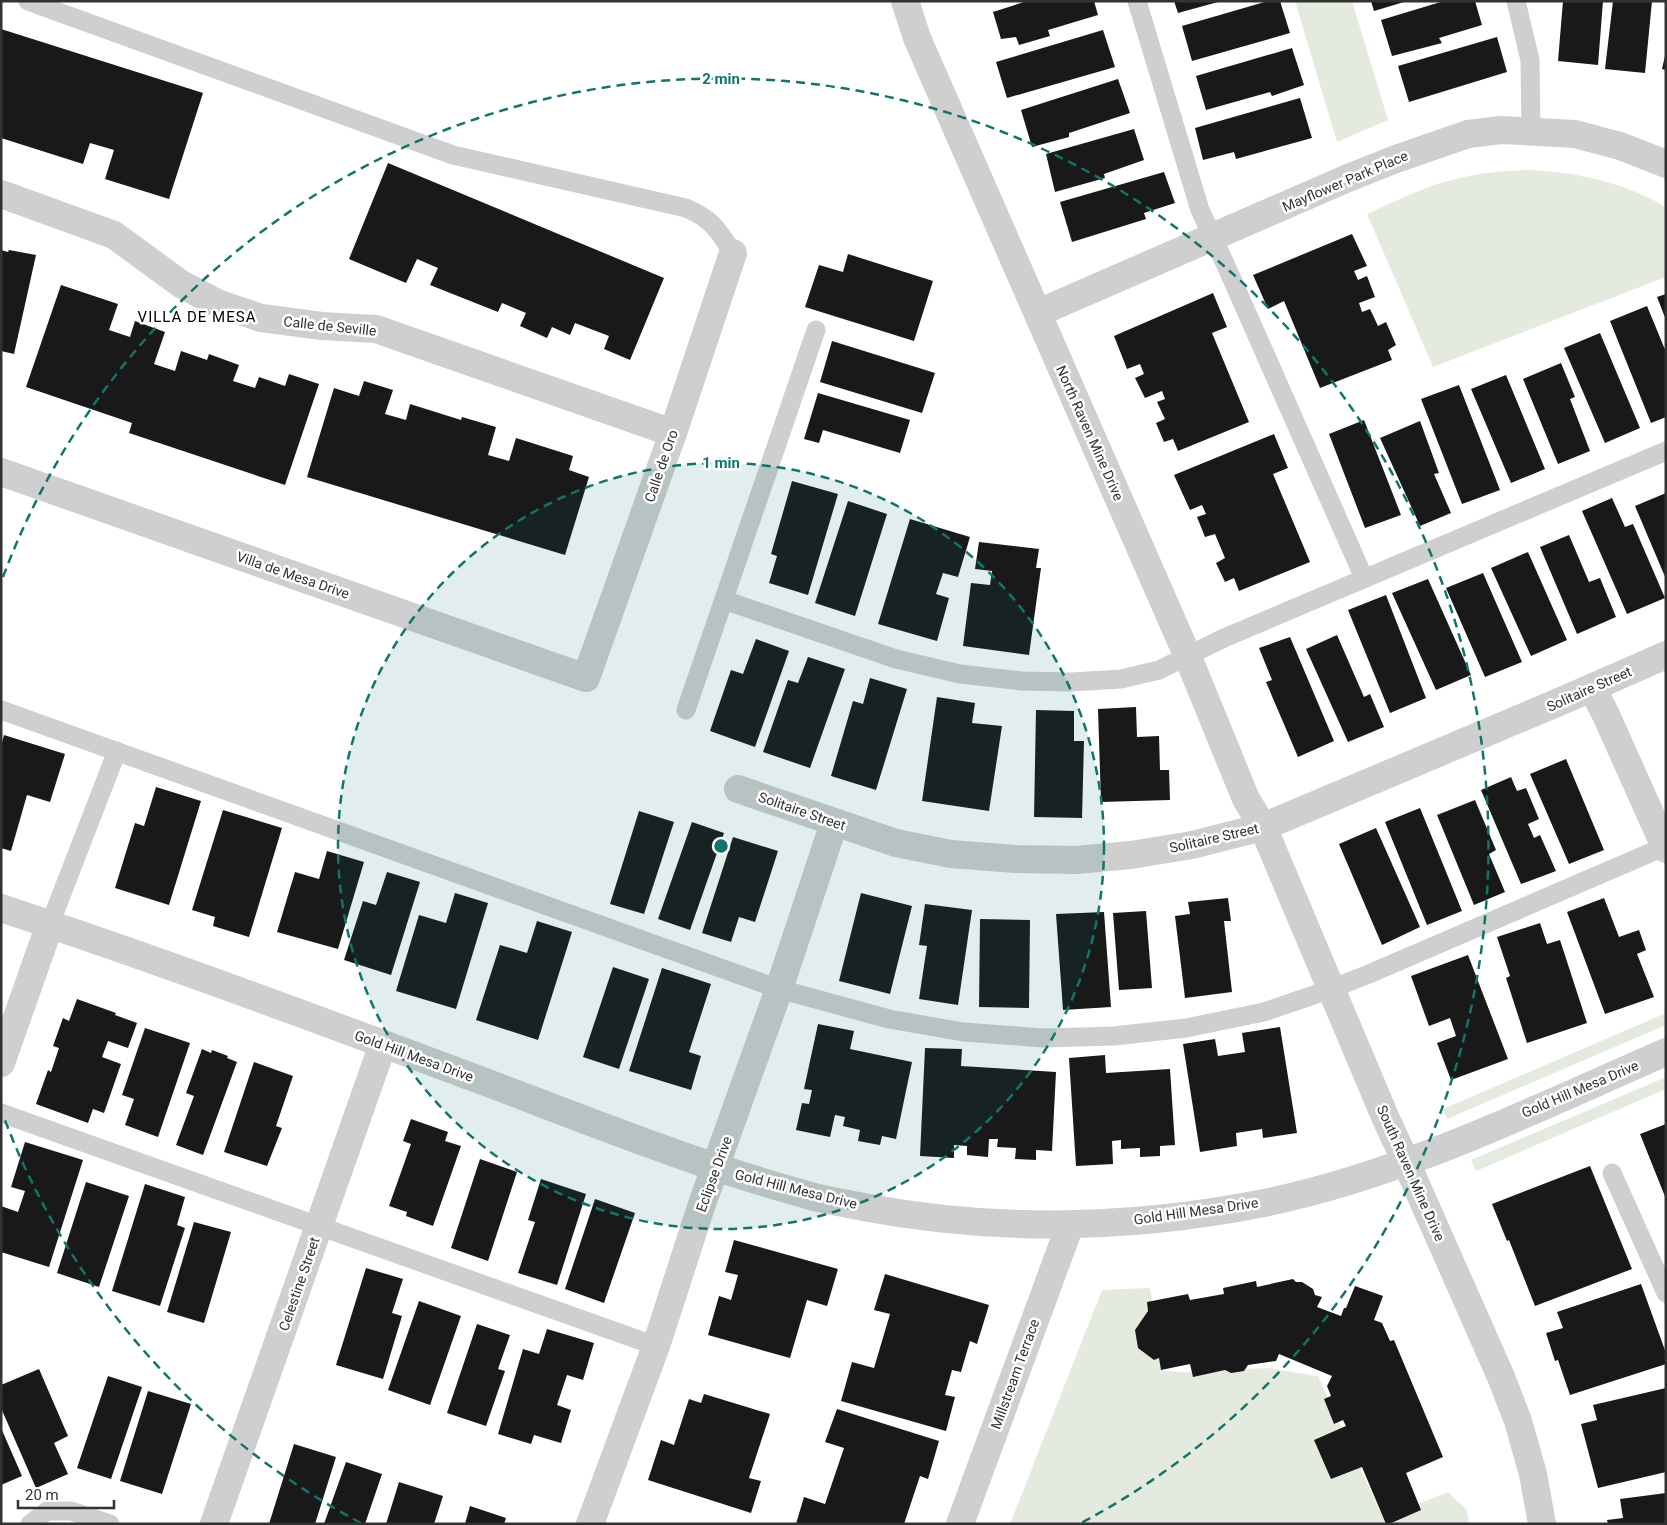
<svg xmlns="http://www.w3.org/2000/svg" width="1667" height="1525" font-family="Roboto,sans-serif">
	<rect width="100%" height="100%" fill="#fff"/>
	<path fill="#e4ebde" d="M1295,1H1352L1388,120L1337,142Z
		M1525,170C1573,171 1624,182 1666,207V277L1433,367L1367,214C1396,201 1425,186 1456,179C1478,173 1502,171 1525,170Z
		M1666,1013V1025L1447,1119L1443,1109Z
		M1666,1077V1089L1476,1171L1471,1160Z
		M1150,1288L1163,1371L1186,1372L1267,1368L1318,1376L1383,1518L1448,1492L1467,1510L1469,1524H1010L1102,1290Z"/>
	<path fill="#191919" d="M1027,1H1094L1098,15L1048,30L1050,36L1019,45L1016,37L1001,39L993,12Z
		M1174,1H1218V2L1178,13Z
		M1268,1H1280L1290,33L1192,61L1182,26Z
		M1371,1H1404V2L1374,11Z
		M1444,1H1475L1482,25L1439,38L1442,43L1392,56L1381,20Z
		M1563,1H1603L1598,65L1558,61Z
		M1613,1H1652L1645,73L1605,69Z
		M1,29L203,93L169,199L105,179L114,150L90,143L83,164L1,138Z
		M1103,30L1115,67L1007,98L996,62Z
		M1497,37L1507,72L1409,102L1398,66Z
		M1292,48L1304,85L1272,96L1270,92L1206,110L1196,76Z
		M1665,56H1666V70L1662,69Z
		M1118,79L1130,113L1069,133V137L1032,147L1021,110Z
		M1300,98L1312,138L1236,159L1234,152L1203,160L1195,128Z
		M1134,129L1144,160L1104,174L1105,178L1055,192L1046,154Z
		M388,163L664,278L630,360L604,349L609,336L575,323L570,335L552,327L547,338L520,326L526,313L502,303L498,312L430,285L438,268L417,259L406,283L349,259Z
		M1164,172L1175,203L1144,213L1146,219L1072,242L1060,202Z
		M1352,234L1367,266L1354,271L1358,280L1367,276L1375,297L1359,303L1362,312L1370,309L1378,326L1386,322L1396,345L1388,350L1392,360L1320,388L1284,301L1268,309L1253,275Z
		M1,250L8,252L9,250L36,255L14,354L1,351Z
		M848,254L933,281L914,341L805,307L819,265L843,272Z
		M61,285L118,304L109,330L130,337L135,321L165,332L154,364L175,371L181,351L207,360L209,354L239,365L233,381L255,388L259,377L285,386L289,374L319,384L285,485L129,433L132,423L26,387Z
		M1213,293L1227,327L1212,333L1249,422L1178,451L1173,439L1164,442L1156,423L1165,419L1157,402L1165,399L1162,391L1145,398L1135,378L1144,374L1140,364L1127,369L1114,336Z
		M1666,294V320L1657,297Z
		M1647,306L1666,352V417L1651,423L1610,321Z
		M1600,333L1640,428L1605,443L1564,348Z
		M832,341L935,373L922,413L820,382Z
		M1561,363L1575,397L1570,399L1590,451L1558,464L1523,379Z
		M1506,375L1545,469L1511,483L1471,389Z
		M364,381L393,390L385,414L406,420L410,404L461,420L462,417L496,427L488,455L509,461L516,438L573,456L569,470L589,477L565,555L307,477L334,388L359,396Z
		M1459,385L1500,490L1462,504L1421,399Z
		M818,393L910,420L900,453L823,430L819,443L804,439Z
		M1364,420L1401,515L1365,528L1329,434Z
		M1420,421L1439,473L1434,474L1451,513L1420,526L1380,438Z
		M1274,434L1288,468L1273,474L1310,562L1239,591L1234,578L1225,582L1216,563L1225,558L1215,534L1205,537L1197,517L1206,514L1202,505L1190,510L1174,475Z
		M792,481L838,494L808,595L769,583L777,556L771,554Z
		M1666,493V579L1635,506Z
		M1612,498L1625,527L1633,524L1665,598L1627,614L1582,511Z
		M848,501L887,514L855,616L815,603Z
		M910,519L970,537L958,577L943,573L936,594L949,598L937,641L878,624Z
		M1569,535L1589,582L1600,578L1616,617L1577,634L1540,547Z
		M979,542L1039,549L1036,568H1041L1029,655L963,646L971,583L990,585L992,571L975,569Z
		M1528,552L1567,640L1531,656L1491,568Z
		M1483,573L1522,662L1485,677L1446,588Z
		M1428,579L1471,675L1436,690L1392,593Z
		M1386,595L1426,698L1390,713L1348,610Z
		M1337,635L1364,697L1370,694L1384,727L1348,742L1306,649Z
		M1290,637L1334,741L1298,757L1266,682L1272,680L1259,648Z
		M756,639L789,651L755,747L710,731L731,670L743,674Z
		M808,657L845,669L810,768L763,752L788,680L798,683Z
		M870,678L907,689L876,790L831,776L853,701L863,704Z
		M937,697L975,703L972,723L1002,726L989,811L922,801Z
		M1136,707L1137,737L1159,736L1160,770H1169L1170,800L1101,802L1098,709Z
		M1036,710L1074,711V741H1084L1082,818L1034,817Z
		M4,735L65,754L50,802L27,795L11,851L1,848V746Z
		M1566,759L1604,850L1569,864L1530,774Z
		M1511,777L1517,791L1526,788L1539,819L1528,824L1534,838L1540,835L1556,871L1521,884L1481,790Z
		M156,787L201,801L169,905L115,888L135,823L144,826Z
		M1475,800L1496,850L1489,854L1505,892L1474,905L1437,815Z
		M1420,808L1462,911L1427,925L1385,822Z
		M223,810L282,828L249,937L213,926L215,917L192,910Z
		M639,811L674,822L644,914L610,904Z
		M692,822L724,833L690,930L658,919Z
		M1376,828L1420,927L1382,945L1339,844Z
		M733,837L778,851L755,922L739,917L731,942L702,933Z
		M327,851L364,862L338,949L277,932L295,872L319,879Z
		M387,872L420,882L391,975L344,960L363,901L376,905Z
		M455,893L488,903L456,1009L396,991L419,915L446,923Z
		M861,893L912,906L890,994L839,981Z
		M1228,898L1231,921H1224L1232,992L1185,998L1175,916L1190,914L1188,902Z
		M1604,898L1619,937L1639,930L1646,950L1637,954L1654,997L1605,1014L1567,912Z
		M925,904L972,910L958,1005L919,999L927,946L919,945Z
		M1146,911L1152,988L1119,990L1113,913Z
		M1104,912L1111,1007L1063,1010L1056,914Z
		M980,919L1030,920L1029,1008L979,1007Z
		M537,921L572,932L538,1040L476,1020L500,945L527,953Z
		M1540,923L1547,944L1560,940L1587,1023L1527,1043L1506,978L1510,976L1497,937Z
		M1468,955L1508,1059L1451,1080L1437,1043L1456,1036L1450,1018L1429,1026L1411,976Z
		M613,967L649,979L619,1069L583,1057Z
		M662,968L711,984L689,1052L701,1056L691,1090L629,1071Z
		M77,999L116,1013L115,1015L137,1023L128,1048L108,1041L102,1057L121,1064L104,1113L93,1109L88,1123L36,1104L48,1070L51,1072L59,1048L53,1046L63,1018L69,1021Z
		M818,1024L854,1031L850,1049L912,1062L896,1139L882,1136L880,1145L858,1141L860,1130L843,1126L845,1117L835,1115L830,1137L796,1130L802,1103L809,1104L812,1090L804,1089Z
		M1280,1027L1297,1133L1263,1138L1262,1129L1236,1133L1237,1146L1200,1152L1183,1044L1215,1039L1218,1056L1245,1052L1242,1033Z
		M145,1028L190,1043L158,1137L125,1125L134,1099L122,1095Z
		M925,1048L962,1049L961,1066L1056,1072L1052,1151L1036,1150V1160L1015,1159L1016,1148L997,1147L998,1139H989L988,1157L967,1155V1146L954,1145V1158L920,1156Z
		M202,1049L211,1053L212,1050L228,1056L227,1058L237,1062L203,1155L176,1145L194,1096L186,1093Z
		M1105,1055L1106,1073L1170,1069L1175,1145L1160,1146V1156L1140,1157V1148L1121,1149V1140L1112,1141L1113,1164L1076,1166L1069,1058Z
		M254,1062L293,1076L276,1126L282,1128L267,1166L224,1152Z
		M411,1119L448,1132L445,1141L461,1146L433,1226L406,1216L407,1212L389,1206L411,1144L403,1141Z
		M1666,1124V1199L1640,1134Z
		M25,1142L83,1160L49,1267L1,1252V1206L18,1212L25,1191L11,1187Z
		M480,1159L517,1172L488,1261L451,1248Z
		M1590,1166L1632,1269L1535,1306L1509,1240L1507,1241L1492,1204Z
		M541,1179L586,1194L557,1285L518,1273L535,1222L528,1220Z
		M86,1182L129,1196L99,1287L57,1273Z
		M145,1184L185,1197L177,1225L185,1228L160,1306L112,1291Z
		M595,1199L635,1213L604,1303L565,1289Z
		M194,1222L231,1232L204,1323L167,1312Z
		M734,1240L838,1269L827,1306L807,1300L790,1358L708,1335L719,1296L731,1300L738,1275L725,1272Z
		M366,1268L403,1279L392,1313L402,1316L383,1379L336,1365Z
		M885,1274L989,1305L977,1344L970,1341L961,1372L952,1370L945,1395L955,1397L946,1431L841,1401L852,1362L874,1368L890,1314L874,1310Z
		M1293,1279L1296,1282H1302L1313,1289L1315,1295L1322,1297L1317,1307L1341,1316L1344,1308H1346L1355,1286L1383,1296L1374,1320L1382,1323L1390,1341L1394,1340L1443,1457L1406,1473L1421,1510L1389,1524H1386L1362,1467L1331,1479L1314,1440L1346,1426L1343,1420L1334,1424L1324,1399L1331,1396L1327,1386L1332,1376L1279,1354L1276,1361L1248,1365L1244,1371L1231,1373L1225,1370L1193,1377L1190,1364L1161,1370L1159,1358L1154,1360L1138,1348L1135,1330L1148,1311L1147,1302L1188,1294L1190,1300L1224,1294L1223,1288L1256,1281L1257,1287Z
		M1641,1284L1666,1353V1364L1570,1395L1558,1360L1555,1361L1546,1333L1563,1328L1557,1312Z
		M419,1301L461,1316L430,1405L388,1390Z
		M477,1324L510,1335L498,1369L505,1371L486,1426L447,1413Z
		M547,1329L594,1343L583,1380L567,1375L557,1405L571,1410L561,1443L534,1435L531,1444L498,1434L523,1349L539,1354Z
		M39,1369L68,1436L54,1443L68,1474L36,1488L1,1408V1385Z
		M108,1376L142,1387L111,1479L77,1468Z
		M1666,1388V1472L1598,1488L1581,1424L1597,1420L1593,1405Z
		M148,1391L191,1404L162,1494L120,1481Z
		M704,1394L770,1414L749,1478L761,1481L751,1513L648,1480L661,1440L674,1445L689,1399L701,1403Z
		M837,1409L939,1441L928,1479L920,1476L904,1524H796L804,1497L825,1504L844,1448L825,1442Z
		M1,1428L22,1476L1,1485Z
		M294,1444L336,1457L315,1524H269Z
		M346,1462L382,1474L365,1524H324Z
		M399,1482L443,1496L434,1524H386Z
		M1666,1493V1524H1608L1607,1520L1623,1518L1620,1499Z
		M470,1506L506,1518L504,1524H465Z"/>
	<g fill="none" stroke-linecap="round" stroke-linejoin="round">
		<path stroke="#cfcfcf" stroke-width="19" d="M28,1L453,155L686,208C712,219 718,230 733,253
			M1137,1L1200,210L1228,270L1364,578
			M1516,1L1530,60L1531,130
			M724,600L896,659L960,674L1022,681L1071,682L1121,679L1159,670L1224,638L1666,451
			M1,710L779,989L889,1019L963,1032L1044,1038L1114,1036L1186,1028L1264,1012L1331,989L1369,974L1666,846
			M686,710L816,330
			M50,924L117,751
			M1,1113L656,1346
			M1612,1173L1666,1293
			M30,1524L47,1511H71L110,1524"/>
		<path stroke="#cfcfcf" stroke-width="28" d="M905,1L917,38L1188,657L1246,799L1263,827L1386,1119L1406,1162L1501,1377L1518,1421L1533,1474L1542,1524
			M1,194L114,235L181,284L217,303L261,318L322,326L376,329L673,433
			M1038,313L1348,178L1396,159L1468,134L1501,130L1575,134L1620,146L1666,164
			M1,472L586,678L673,433L733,253
			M1592,688L1606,715L1666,849
			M738,789L896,843L951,854L1015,859L1076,860L1131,855L1192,845L1263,827L1566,699L1666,655
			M1,908C159,960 316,1019 472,1077C584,1119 696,1165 811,1196C828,1201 846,1203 863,1207C995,1232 1132,1229 1264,1203C1405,1174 1535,1109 1666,1052
			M1,1063L50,924
			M214,1524L383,1044
			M590,1524L656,1346L702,1204L779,989L834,823
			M960,1524L1070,1225"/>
	</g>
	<circle cx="721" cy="846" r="383" fill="#0f766e" fill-opacity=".12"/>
	<g fill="none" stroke="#0f766e" stroke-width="2.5" stroke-dasharray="9 6">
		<circle cx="721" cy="846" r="383"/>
		<path d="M361 1523A767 767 0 0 1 3 1115M3 577A767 767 0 1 1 1081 1523"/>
	</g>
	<g text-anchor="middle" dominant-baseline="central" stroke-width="5" stroke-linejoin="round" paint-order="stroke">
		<g font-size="14" fill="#323232" stroke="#fff">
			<text transform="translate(1345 181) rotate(-23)">Mayflower Park Place</text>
			<text transform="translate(330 326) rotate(6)">Calle de Seville</text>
			<text transform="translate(1090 433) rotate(66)">North Raven Mine Drive</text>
			<text transform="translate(661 466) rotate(-71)">Calle de Oro</text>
			<text transform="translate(293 575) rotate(19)">Villa de Mesa Drive</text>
			<text transform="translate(1589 689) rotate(-24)">Solitaire Street</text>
			<text transform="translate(802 811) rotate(19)">Solitaire Street</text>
			<text transform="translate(1214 838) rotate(-13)">Solitaire Street</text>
			<text transform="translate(414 1056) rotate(20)">Gold Hill Mesa Drive</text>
			<text transform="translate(1580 1089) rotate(-23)">Gold Hill Mesa Drive</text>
			<text transform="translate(1411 1173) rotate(66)">South Raven Mine Drive</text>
			<text transform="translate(714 1174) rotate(-70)">Eclipse Drive</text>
			<text transform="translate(796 1189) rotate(14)">Gold Hill Mesa Drive</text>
			<text transform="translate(1196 1211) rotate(-8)">Gold Hill Mesa Drive</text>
			<text transform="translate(299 1284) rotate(-71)">Celestine Street</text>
			<text transform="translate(1015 1374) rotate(-70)">Millstream Terrace</text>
		</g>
		<g font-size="15" letter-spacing="1" fill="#000" stroke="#fff">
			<text x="197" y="317">VILLA DE MESA</text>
		</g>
	</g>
	<circle cx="721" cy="846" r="8" fill="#0f766e" stroke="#fff" stroke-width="2.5"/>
	<g font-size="15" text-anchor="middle" font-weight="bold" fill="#0f766e" stroke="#fff" stroke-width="5" stroke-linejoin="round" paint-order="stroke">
		<text x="721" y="84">2 min</text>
		<text x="721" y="468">1 min</text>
	</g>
	<rect width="1667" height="1525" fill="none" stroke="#323232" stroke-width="5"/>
	<path d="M18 1500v8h96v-8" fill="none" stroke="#323232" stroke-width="2.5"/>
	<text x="25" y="1500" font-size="15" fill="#323232" stroke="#ffffff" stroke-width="4" paint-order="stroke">20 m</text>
</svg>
